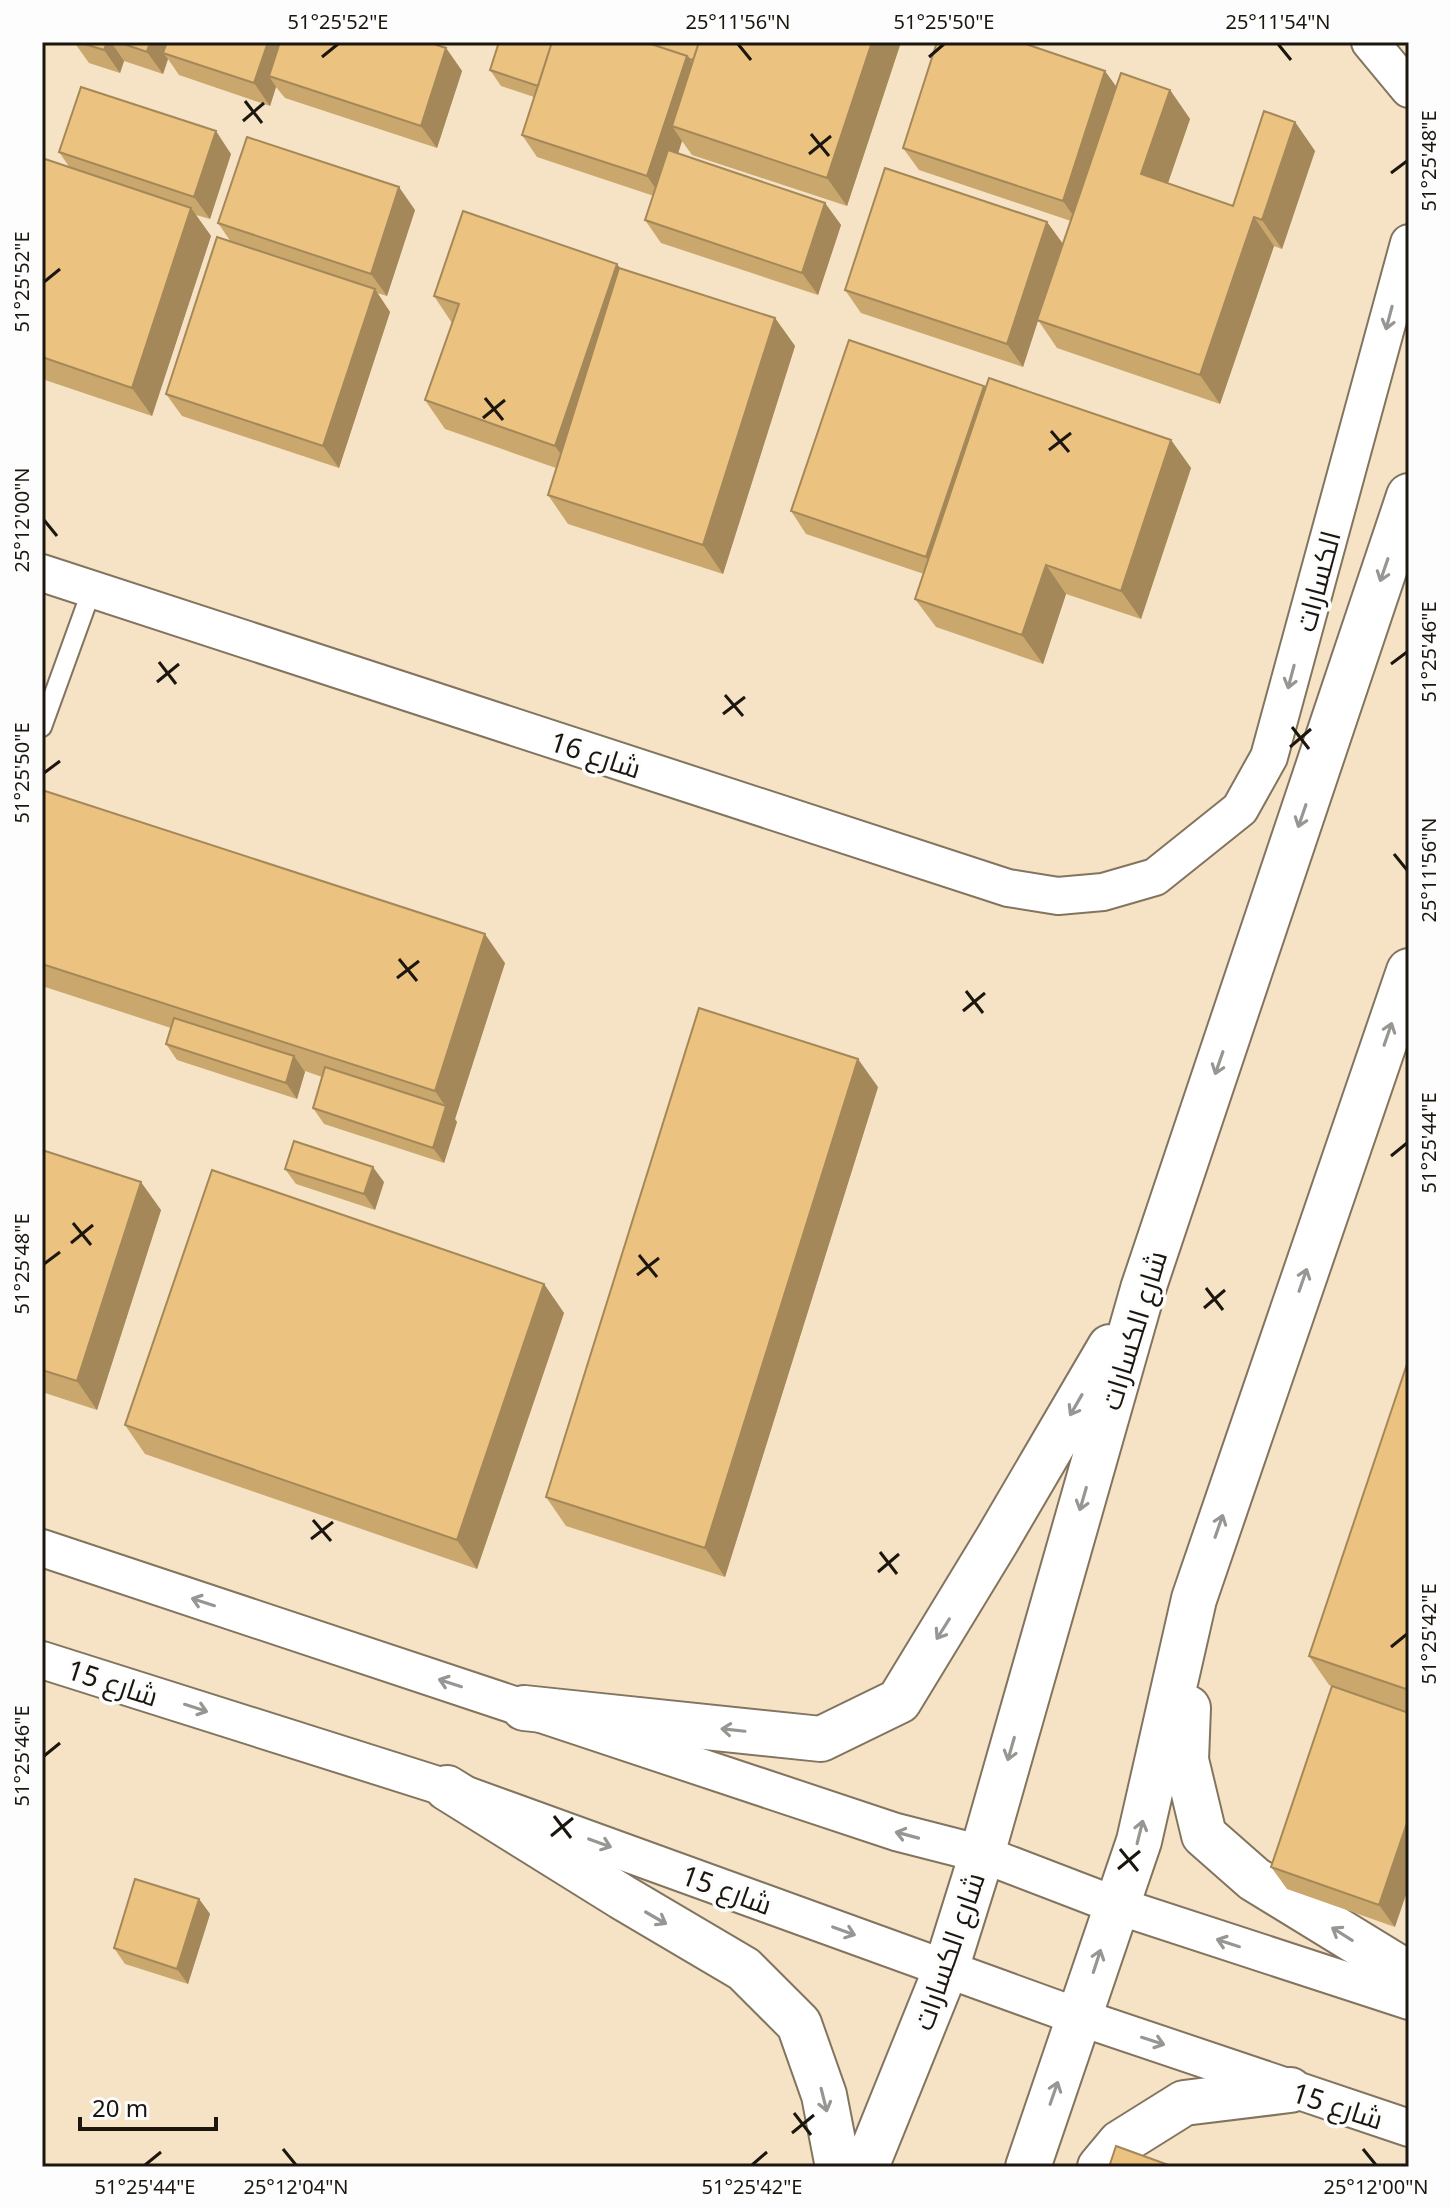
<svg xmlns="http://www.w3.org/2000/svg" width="1451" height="2209" font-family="'Noto Sans',Cairo,sans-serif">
	<rect width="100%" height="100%" fill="#fdedd6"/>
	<path fill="#f6e3c5" d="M42,42H1409V2167H42Z"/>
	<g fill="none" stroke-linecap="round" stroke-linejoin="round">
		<defs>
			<path id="service" d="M42,727L92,589"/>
			<path id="minor" d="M1370,42L1409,89
				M42,573L1008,888L1058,896L1103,892L1155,877L1240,809L1269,757L1409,243
				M42,1548L896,1832L982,1854L1115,1905L1409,2001
				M42,1660L447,1788L1079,2017L1409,2128"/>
			<path id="tertiary" d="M524,1708L821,1739L899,1701L997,1540L1110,1347
				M1188,1708L1186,1760L1204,1835L1254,1879L1409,1974
				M447,1788L622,1897L744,1969L799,2024L824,2095L838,2167
				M866,2167L946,1969L982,1854L1143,1289L1409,496
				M1028,2167L1139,1841L1194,1599L1409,971
				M1100,2167L1120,2143L1184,2103L1290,2090"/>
		</defs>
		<use href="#service" stroke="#82745f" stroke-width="22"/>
		<use href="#minor" stroke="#82745f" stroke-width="40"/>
		<use href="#tertiary" stroke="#82745f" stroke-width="48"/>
		<use href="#service" stroke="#fff" stroke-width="18"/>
		<use href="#minor" stroke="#fff" stroke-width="36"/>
		<use href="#tertiary" stroke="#fff" stroke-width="44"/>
	</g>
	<path fill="#caa76d" d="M74,42H428L446,48L462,71L437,148L285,98L276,87L270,106L179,75L168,59L163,74L124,61L120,73L89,63Z
		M499,42H901L847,206L692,155L682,141L678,154L825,203L841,225L818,295L661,243L645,220L654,196L537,157L522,135L534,97L501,86L490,70Z
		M1116,86L1170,90L1190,119L1168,183L1233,206L1295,122L1315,151L1282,249L1274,246L1220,404L1057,348L1038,320L1023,367L861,313L845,290L1047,222L1063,244L1071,221L919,170L903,148Z
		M59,152L231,154L210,219L196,215L211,236L152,416L42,379V158L70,168Z
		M415,210L387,296L377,293L390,312L339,468L182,416L166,394L231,242L218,223Z
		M617,264L620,268L775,318L795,346L723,574L568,524L548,495L556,468L445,429L425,400L452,323L434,296Z
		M985,388L1171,440L1191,468L1141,619L1066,594L1043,664L936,627L915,599L924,574L806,534L791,511Z
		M42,790L505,963L455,1119L457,1122L444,1163L324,1124L313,1108L322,1077L305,1071L297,1099L177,1060L166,1044L171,1028L42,986Z
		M878,1087L725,1577L566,1526L546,1497Z
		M42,1150L161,1210L97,1410L42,1392Z
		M285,1169L384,1182L375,1210L296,1184Z
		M544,1284L564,1313L477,1569L145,1454L125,1425Z
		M1409,1358V1712L1329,1685L1309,1656Z
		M1332,1686L1395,1927L1287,1889L1271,1867Z
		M199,1899L210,1914L188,1984L125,1964L114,1948Z"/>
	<path fill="#a48859" d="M107,42H111L124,61L120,73L104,50Z
		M150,42H173L163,53L168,59L163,74L147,52Z
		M268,42H291L269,76L276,87L270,106L254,83Z
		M872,42H901L847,206L827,178Z
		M446,48L462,71L437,148L421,126Z
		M687,56L703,78L672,126L682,141L663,199L647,176Z
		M1105,71L1121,93L1079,224L1063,201Z
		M1170,90L1190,119L1161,203L1141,174Z
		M1295,122L1315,151L1282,249L1262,220Z
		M216,131L231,154L210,219L194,197Z
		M399,187L415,210L387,296L371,274Z
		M825,203L841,225L818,295L802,273Z
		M191,208L211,236L152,416L132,388Z
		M1254,217L1274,246L1220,404L1200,375Z
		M1047,222L1063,244L1023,367L1007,344Z
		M617,264L638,293L575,474L555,446Z
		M375,289L390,312L339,468L323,446Z
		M775,318L795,346L723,574L703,545Z
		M984,386L1000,409L942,580L926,557Z
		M1171,440L1191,468L1141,619L1121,591Z
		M1046,565L1066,594L1043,664L1022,635Z
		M485,934L505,963L455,1119L457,1122L444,1163L433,1148L446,1107L435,1091Z
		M294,1056L305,1072L297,1099L286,1083Z
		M858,1059L878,1087L725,1577L705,1548Z
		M373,1167L384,1182L375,1210L364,1194Z
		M141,1182L161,1210L97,1410L77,1381Z
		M544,1284L564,1313L477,1569L457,1540Z
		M1409,1817V1886L1395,1927L1379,1905Z
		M199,1899L210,1914L188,1984L177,1969Z"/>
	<path fill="#ebc27f" stroke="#a48859" stroke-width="2" d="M78,42H107L104,50Z
		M118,42H150L147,52Z
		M167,42H268L254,83L163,53Z
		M280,42H428L446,48L421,126L269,76Z
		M499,42H552L538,86L490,70Z
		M552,42H645L687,56L647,176L522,135Z
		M645,42H699L693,60L689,59L687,56Z
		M699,42H872L827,178L672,126Z
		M937,42H1020L1105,71L1063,201L903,148Z
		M1121,73L1170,90L1141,174L1233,206L1264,111L1295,122L1262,220L1254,217L1200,375L1037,320Z
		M81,87L216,131L194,197L59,152Z
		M247,137L399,187L371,274L218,223Z
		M668,150L825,203L802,273L645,220Z
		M42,158L191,208L132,388L42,357Z
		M885,168L1047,222L1007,344L845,290Z
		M463,211L617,264L555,446L425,400L459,304L434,296Z
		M217,237L375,289L323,446L166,394Z
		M619,268L775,318L703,545L548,495Z
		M849,340L984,386L926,557L791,511Z
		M989,378L1171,440L1121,591L1046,565L1022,635L915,599Z
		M42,790L485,934L435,1091L42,964Z
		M699,1008L858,1059L705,1548L546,1497Z
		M174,1018L294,1056L286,1083L166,1044Z
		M325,1067L446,1106L433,1148L313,1108Z
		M294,1141L373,1167L364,1194L285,1169Z
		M42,1150L141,1182L77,1381L42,1370Z
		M212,1170L544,1284L457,1540L125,1425Z
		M1409,1358V1690L1309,1656Z
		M1332,1686L1409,1713V1817L1379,1905L1271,1867Z
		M135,1879L199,1899L177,1969L114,1948Z
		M1116,2146L1174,2167H1109Z"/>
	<defs><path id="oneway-shaft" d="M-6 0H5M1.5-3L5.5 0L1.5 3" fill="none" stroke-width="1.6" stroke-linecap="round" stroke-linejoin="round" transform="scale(2)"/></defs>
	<g stroke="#989693">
		<use href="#oneway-shaft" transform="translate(1389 318) rotate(105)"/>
		<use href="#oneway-shaft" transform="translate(1384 570) rotate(109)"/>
		<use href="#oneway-shaft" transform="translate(1291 677) rotate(105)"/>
		<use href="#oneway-shaft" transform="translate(1302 816) rotate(109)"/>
		<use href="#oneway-shaft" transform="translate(1388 1034) rotate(-71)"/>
		<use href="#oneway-shaft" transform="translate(1219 1063) rotate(109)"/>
		<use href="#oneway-shaft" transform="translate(1303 1280) rotate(-71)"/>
		<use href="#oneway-shaft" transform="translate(1076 1405) rotate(120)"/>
		<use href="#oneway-shaft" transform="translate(1083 1499) rotate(106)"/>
		<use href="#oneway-shaft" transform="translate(1219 1526) rotate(-71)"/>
		<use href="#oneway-shaft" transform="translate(203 1602) rotate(-162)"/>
		<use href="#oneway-shaft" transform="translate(943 1629) rotate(122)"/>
		<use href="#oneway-shaft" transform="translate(450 1683) rotate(-162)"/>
		<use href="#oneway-shaft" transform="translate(196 1708) rotate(18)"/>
		<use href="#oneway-shaft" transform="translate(733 1730) rotate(-174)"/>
		<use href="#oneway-shaft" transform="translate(1011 1749) rotate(106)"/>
		<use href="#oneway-shaft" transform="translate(1140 1832) rotate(-76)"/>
		<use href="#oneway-shaft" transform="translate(907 1835) rotate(-165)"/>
		<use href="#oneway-shaft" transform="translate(600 1843) rotate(20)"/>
		<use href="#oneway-shaft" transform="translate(656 1918) rotate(30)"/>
		<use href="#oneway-shaft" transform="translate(844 1931) rotate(20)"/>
		<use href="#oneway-shaft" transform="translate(1342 1934) rotate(-148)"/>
		<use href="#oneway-shaft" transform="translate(1228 1943) rotate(-162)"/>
		<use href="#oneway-shaft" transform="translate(1097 1961) rotate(-72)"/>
		<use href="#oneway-shaft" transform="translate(1153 2041) rotate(18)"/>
		<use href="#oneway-shaft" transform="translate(1054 2093) rotate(-71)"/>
		<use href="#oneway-shaft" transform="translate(824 2100) rotate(76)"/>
	</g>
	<path fill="none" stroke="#1b160e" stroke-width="3" d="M738,44L751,60M1278,44L1291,60M322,57L338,44M929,57L944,44M245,101L262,123M243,121L264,103M811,134L829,156M809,154L831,136M1391,173L1407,161M44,282L60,269M485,398L503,420M483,418L505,400M1051,431L1069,452M1049,450L1071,433M44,520L57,536M159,662L176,684M1391,664L1407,652M157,682L179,664M725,695L743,716M723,714L745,697M1292,727L1309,749M1290,747L1311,729M44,773L60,761M1394,854L1407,870M399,959L417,981M397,978L419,961M966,991L983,1013M963,1011L985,993M1391,1156L1407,1143M73,1223L91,1245M71,1243L93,1225M639,1255L657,1277M44,1264L60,1252M637,1275L659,1258M1206,1288L1223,1310M1204,1308L1225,1290M313,1520L331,1541M311,1539L333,1522M880,1552L897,1574M878,1572L899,1554M1391,1647L1407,1634M44,1756L60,1743M554,1816L571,1838M551,1836L573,1818M1120,1849L1138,1871M1118,1869L1140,1851M794,2113L811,2135M792,2133L814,2115M283,2149L296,2165M1363,2149L1376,2165M145,2165L161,2152M752,2165L767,2152"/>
	<g text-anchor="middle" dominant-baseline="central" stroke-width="7" stroke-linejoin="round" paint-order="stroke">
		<g font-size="28" fill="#1b160e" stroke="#fdfdfd">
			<text transform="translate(1317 581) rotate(-75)">الكسارات</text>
			<text transform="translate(596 754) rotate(18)">شارع 16</text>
			<text transform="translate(1133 1330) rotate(-73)">شارع الكسارات</text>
			<text transform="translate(113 1682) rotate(18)">شارع 15</text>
			<text transform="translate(727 1889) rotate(20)">شارع 15</text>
			<text transform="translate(948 1951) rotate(-71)">شارع الكسارات</text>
			<text transform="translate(1338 2105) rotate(18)">شارع 15</text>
		</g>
	</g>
	<rect width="1451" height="2209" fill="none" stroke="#fdfdfd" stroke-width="88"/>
	<path d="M80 2117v12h136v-12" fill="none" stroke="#1b160e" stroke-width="4"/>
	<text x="92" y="2117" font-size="24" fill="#1b160e" stroke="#fdfdfd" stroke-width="6" paint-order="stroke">20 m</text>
	<rect x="44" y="44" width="1363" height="2121" fill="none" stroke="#1b160e" stroke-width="3"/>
	<g font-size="20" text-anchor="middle" fill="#1b160e">
		<text x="338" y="29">51°25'52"E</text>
		<text x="738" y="29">25°11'56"N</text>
		<text x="944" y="29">51°25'50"E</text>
		<text x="1278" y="29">25°11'54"N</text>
		<text transform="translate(1429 161) rotate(-90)" y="7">51°25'48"E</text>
		<text transform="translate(22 282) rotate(-90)" y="7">51°25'52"E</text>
		<text transform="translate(22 520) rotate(-90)" y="7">25°12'00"N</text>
		<text transform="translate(1429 652) rotate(-90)" y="7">51°25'46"E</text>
		<text transform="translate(22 773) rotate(-90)" y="7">51°25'50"E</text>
		<text transform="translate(1429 870) rotate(-90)" y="7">25°11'56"N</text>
		<text transform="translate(1429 1143) rotate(-90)" y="7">51°25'44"E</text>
		<text transform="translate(22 1264) rotate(-90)" y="7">51°25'48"E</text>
		<text transform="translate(1429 1634) rotate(-90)" y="7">51°25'42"E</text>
		<text transform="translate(22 1756) rotate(-90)" y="7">51°25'46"E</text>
		<text x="145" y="2194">51°25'44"E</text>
		<text x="296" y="2194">25°12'04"N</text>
		<text x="752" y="2194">51°25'42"E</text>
		<text x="1376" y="2194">25°12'00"N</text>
	</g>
</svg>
